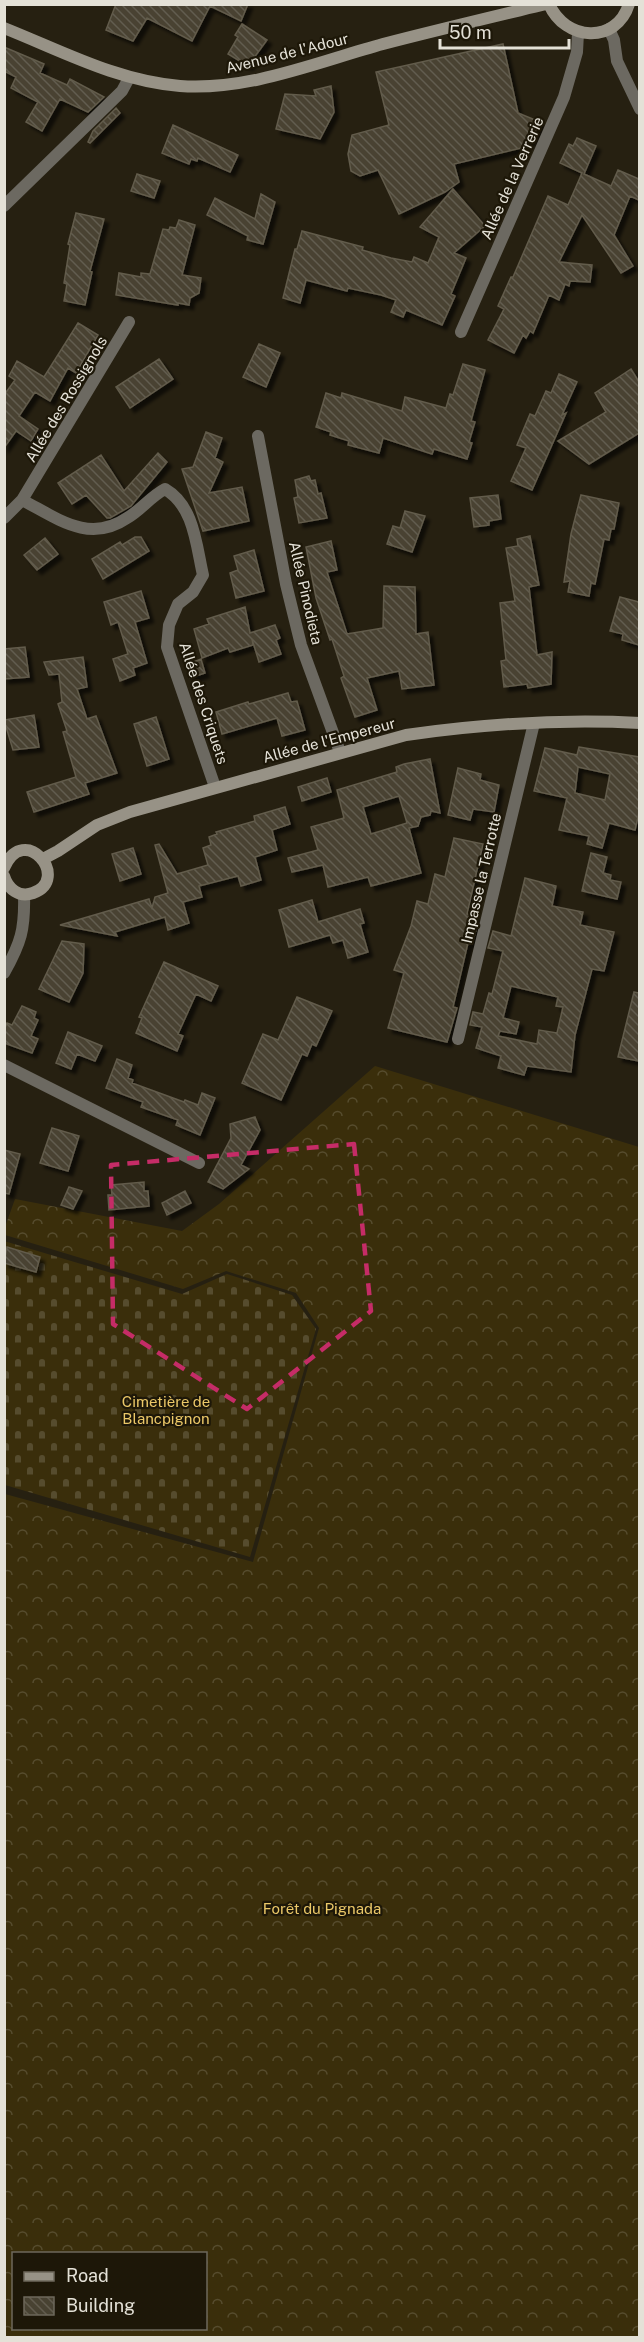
<svg xmlns="http://www.w3.org/2000/svg" width="644" height="2342" font-family="'Public Sans',sans-serif">
	<defs>
		<pattern id="forest-crowns" width="20" height="18" patternUnits="userSpaceOnUse" patternTransform="scale(1.5)"><rect width="20" height="18" fill="#3a2e0b"/><path d="M2 6a3 3 0 1 1 6 0M12 15a3 3 0 1 1 6 0" fill="none" stroke="#564c2e"/></pattern>
		<pattern id="cemetery-stones" width="16" height="16" patternUnits="userSpaceOnUse" patternTransform="scale(1.5)"><rect width="16" height="16" fill="#3a2e0b"/><path d="M2 7V4a2 2 0 0 1 4 0v3zM10 15v-3a2 2 0 0 1 4 0v3z" fill="#564c2e"/></pattern>
		<pattern id="building-back-hatch" width="6" height="6" patternUnits="userSpaceOnUse" patternTransform="scale(1.5)"><rect width="6" height="6" fill="#484232"/><path d="M-1 5l2 2M0 0l6 6M5-1l2 2" fill="none" stroke="#625d4f"/></pattern>
		<filter id="shadow"><feDropShadow dx="4.5" dy="4.5" stdDeviation="1.5" flood-color="#0009"/></filter>
	</defs>
	<rect width="100%" height="100%" fill="#262011"/>
	<path fill="url(#forest-crowns)" fill-rule="evenodd" d="M375,1066L639,1147V2337H5V1494L253,1562L319,1328L296,1293L226,1271L183,1289L5,1235V1227L15,1199L182,1231L219,1204ZM14,2254H206V2328H14Z"/>
	<path fill="url(#cemetery-stones)" d="M4,1241L182,1294L227,1274L292,1295L316,1329L250,1557L5,1485Z"/>
	<path fill="url(#building-back-hatch)" stroke="#625b4b" stroke-width="1.5" fill-rule="evenodd" filter="url(#shadow)" d="M116,4H248L241,21L210,6L192,41L147,18L133,41L106,30Z
		M242,24L267,40L248,66L228,54L238,37L235,35Z
		M503,44L518,113L540,122L533,138L521,148L454,164L459,182L445,192L399,214L378,170L360,176L351,171L348,154L352,135L389,125L376,72Z
		M4,47L44,64L40,73L67,85L70,79L104,97L88,112L60,99L42,131L26,122L38,102L11,88L16,77L4,71Z
		M331,86L334,112L320,139L276,129L285,94L316,96L314,90Z
		M116,108L120,113L90,143L88,142L93,131Z
		M173,125L238,155L230,172L198,158L197,161L191,159L189,164L162,153Z
		M577,138L596,146L584,174L611,186L618,170L639,179V200L630,196L614,235L633,266L621,273L582,215L559,262L592,265L590,282L570,281L569,286L565,284L559,300L549,295L533,333L530,331L526,338L523,335L514,353L488,340L504,309L498,306L511,277H513L548,196L568,205L582,173L560,163L569,144L573,146Z
		M137,174L160,181L154,198L131,191Z
		M453,189L485,226L454,253L466,258L451,294L455,296L442,325L406,310L403,317L391,312L396,300L381,295L348,288L347,291L306,280L300,303L283,298L295,249H297L302,231L363,247L362,250L391,258L412,262L414,257L428,263L439,237L420,227Z
		M261,194L275,202L263,244L247,240L248,236L207,215L215,198L255,219Z
		M76,213L104,219L90,271L92,272L85,305L64,301L67,284L64,283L70,245L68,244Z
		M179,220L195,225L182,275L201,278L199,293L190,298L189,305L178,303V305L116,295L119,273L141,277V273L150,274L163,229L169,230L170,227L176,228Z
		M78,323L98,335L76,373L68,368L50,401L35,392L19,416L38,429L31,441L16,431L4,448V395L15,380L9,376L17,361L44,377Z
		M259,344L280,353L266,387L243,377Z
		M159,359L173,379L130,408L116,387Z
		M463,364L485,370L471,421L475,422L469,442L472,443L467,459L434,449L432,454L383,438L379,453L348,445L349,441L330,435L331,432L316,427L326,393L341,398L342,393L402,411L405,397L446,408L450,394L453,395Z
		M631,369L639,382V433L589,464L558,441L606,412L595,393Z
		M559,374L577,382L562,415L566,413L532,490L511,481L526,448L517,445L530,414L535,416L546,391L551,393Z
		M206,432L222,438L215,458L223,462L209,493L242,487L249,521L203,531L182,469L193,467Z
		M158,453L167,462L131,506L110,518H107L86,495L72,504L58,483L101,455L124,491Z
		M309,476L311,481L315,480L318,494L321,493L327,518L299,523L294,498L298,497L295,480Z
		M498,495L501,519L489,521V525L474,527L470,498Z
		M581,495L619,503L614,529H611L609,540L604,539L595,584L591,583L589,596L568,592L570,581L564,582L571,534Z
		M405,511L425,516L412,552L387,544L393,526L400,528Z
		M530,536L539,585L529,587L537,655L552,652L551,684L528,688L527,684L504,687L501,661L506,660L500,603L515,601L506,548L518,546L517,539Z
		M135,537H141L149,551L103,579L92,559L120,542L122,545Z
		M45,538L58,554L37,570L24,555Z
		M331,541L337,570L327,572L347,634L383,628L384,586L415,587L416,634L428,632L434,685L402,689L399,671L367,678L377,710L355,717L341,678L344,676L332,639L330,640L316,598L306,547Z
		M254,550L264,591L236,598L230,573L238,570L234,556Z
		M141,591L149,618L135,622L147,663L133,668L135,675L120,681L113,659L128,654L118,622L111,625L104,602Z
		M620,597L639,602V645L622,640L623,634L610,631Z
		M245,607L250,633L275,625L280,638L276,640L281,654L259,662L252,639L253,645L230,652L228,648L202,658L194,629L209,624L207,619Z
		M25,647L29,677L4,679V649Z
		M83,657L87,687L77,689L87,719L96,716L117,773L85,783L89,794L34,812L27,792L76,777L63,732L67,731L58,704L62,702L59,674L49,675L44,662Z
		M201,659L205,673L190,678L186,665Z
		M288,693L291,702L297,701L305,730L282,736L277,718L222,734L216,712L248,702L249,704Z
		M34,715L39,747L13,750L4,720Z
		M156,717L169,759L147,766L134,724Z
		M579,747L639,757V813L635,830L609,823L602,848L587,844L589,836L559,830L567,798L534,791L545,748L577,755ZM578,767L610,774L605,800L575,793Z
		M430,759L440,813L431,811L430,815L421,817L418,826L409,828L421,873L371,886L368,877L328,887L323,865L292,872L288,858L318,850L311,827L344,818L337,790L397,772L396,767L404,764ZM399,796L407,823L371,834L363,807Z
		M458,768L481,774L480,780L499,785L494,812L473,809L470,820L448,815Z
		M327,778L331,792L302,801L298,787Z
		M285,807L290,824L272,830L277,850L255,857L261,880L241,886L238,876L199,886L202,897L183,902L189,923L168,930L165,917L115,932L117,936L60,925L149,899L152,908L155,897L168,893L155,845L159,844L177,874L208,865L203,848L211,845L209,837L217,834L216,832L255,821L254,816Z
		M454,838L483,844L467,914L475,916L473,925L477,926L472,944L468,943L467,947L453,1007L457,1008L447,1042L388,1028L404,973L394,970L411,926L417,901L428,904L435,874L445,877Z
		M133,848L141,874L120,881L112,854Z
		M591,853L607,857L603,873L611,875L610,880L621,882L617,899L582,891Z
		M525,878L556,886L552,906L583,912L580,925L614,932L604,971L592,969L575,1035L571,1072L527,1066L524,1075L498,1068L501,1056L476,1048L482,1027L470,1025L473,1012L483,1014L489,993L492,994L503,951L488,948L493,931L511,936ZM511,986L558,997L556,1006L563,1007L557,1033L539,1030L537,1044L498,1036L500,1031L516,1034L519,1022L503,1018Z
		M312,900L318,922L360,909L364,923L360,924L368,952L348,958L343,940L333,943L330,935L289,947L279,910Z
		M62,941L84,944L83,973L69,1002L39,989Z
		M164,962L218,986L211,1001L196,994L178,1034L183,1036L177,1051L136,1033L142,1018L139,1017Z
		M634,992L639,993V1061L618,1057Z
		M297,997L332,1011L316,1046L312,1044L307,1056L302,1054L281,1100L242,1083L263,1034L278,1040Z
		M22,1006L36,1012L34,1018L38,1020L31,1036L38,1039L32,1053L4,1043V1030L7,1023L12,1025Z
		M68,1032L102,1046L95,1061L77,1054L71,1069L56,1063Z
		M117,1059L132,1065L128,1078L133,1080L132,1083L184,1102L185,1100L198,1105L202,1093L215,1098L200,1135L176,1125L178,1120L141,1107L143,1102L106,1088Z
		M255,1117L260,1130L241,1165L249,1169L223,1189L208,1182L231,1138L230,1124Z
		M52,1128L79,1136L68,1171L40,1163Z
		M4,1150L20,1154L9,1194L4,1193Z
		M144,1182V1191H148L149,1206L109,1210L108,1195H112L111,1185Z
		M69,1187L82,1191L73,1209L61,1205Z
		M185,1191L191,1203L167,1215L162,1203Z
		M7,1247L40,1257L36,1272L4,1263Z"/>
	<g fill="none" stroke-linecap="round" stroke-linejoin="round">
		<path stroke="#6c6961" stroke-width="12" d="M609,29L614,40L617,61L640,109
			M4,206L122,91L129,78
			M461,332L564,97L577,52L578,33
			M258,436L286,584L301,645L340,752
			M22,500C57,518 89,544 127,518C141,510 150,497 165,489C194,506 196,544 203,575L193,592L178,604L169,625L167,647L215,787
			M4,518L22,500L129,322
			M4,973C21,943 25,929 24,895
			M458,1039L534,723
			M4,1065L199,1163"/>
		<path stroke="#979286" stroke-width="12" d="M549,4C565,41 616,45 629,4
			M4,28C62,51 117,81 180,86C249,91 317,62 383,44C437,30 492,17 546,4
			M43,859L58,851L97,825L130,812L406,735C482,724 562,719 640,723
			M4,868C24,821 72,879 33,893C19,898 8,889 4,876"/>
	</g>
	<path fill="none" stroke="#c52c67" stroke-width="4.5" stroke-dasharray="12 8" stroke-linejoin="round" d="M354,1144L371,1311L247,1409L113,1324L111,1165Z"/>
	<g text-anchor="middle" dominant-baseline="central" stroke-width="4.5" stroke-linejoin="round" paint-order="stroke">
		<g font-size="15" fill="#e4e1d7" stroke="#1d1708">
			<text transform="translate(287 53) rotate(-14)">Avenue de l'Adour</text>
			<text transform="translate(512 178) rotate(-66)">Allée de la Verrerie</text>
			<text transform="translate(66 399) rotate(-59)">Allée des Rossignols</text>
			<text transform="translate(306 593) rotate(77)">Allée Pinodieta</text>
			<text transform="translate(204 703) rotate(72)">Allée des Criquets</text>
			<text transform="translate(329 740) rotate(-15)">Allée de l'Empereur</text>
			<text transform="translate(481 878) rotate(-77)">Impasse la Terrotte</text>
		</g>
		<g font-size="15" fill="#ebc868" stroke="#1d1708">
			<text x="166" y="1401">Cimetière de<tspan x="166" dy="17">Blancpignon</tspan></text>
			<text x="322" y="1908">Forêt du Pignada</text>
		</g>
	</g>
	<rect width="644" height="2342" fill="none" stroke="#e4e1d7" stroke-width="12"/>
	<rect x="12" y="2252" width="195" height="78" fill="#1d1708" stroke="#6d685b" stroke-width="1.5"/>
	<rect x="24" y="2272" width="30" height="9" fill="#979286" stroke="#6d685b" stroke-width="1.5"/>
	<text x="66" y="2282" font-size="18" fill="#e4e1d7">Road</text>
	<rect x="24" y="2297" width="30" height="18" fill="url(#building-back-hatch)" stroke="#6d685b" stroke-width="1.5"/>
	<text x="66" y="2312" font-size="18" fill="#e4e1d7">Building</text>
	<path d="M440 39v9h129v-9" fill="none" stroke="#e4e1d7" stroke-width="3"/>
	<text x="449" y="39" font-size="18" fill="#e4e1d7" stroke="#1d1708" stroke-width="4.5" paint-order="stroke">50 m</text>
</svg>
